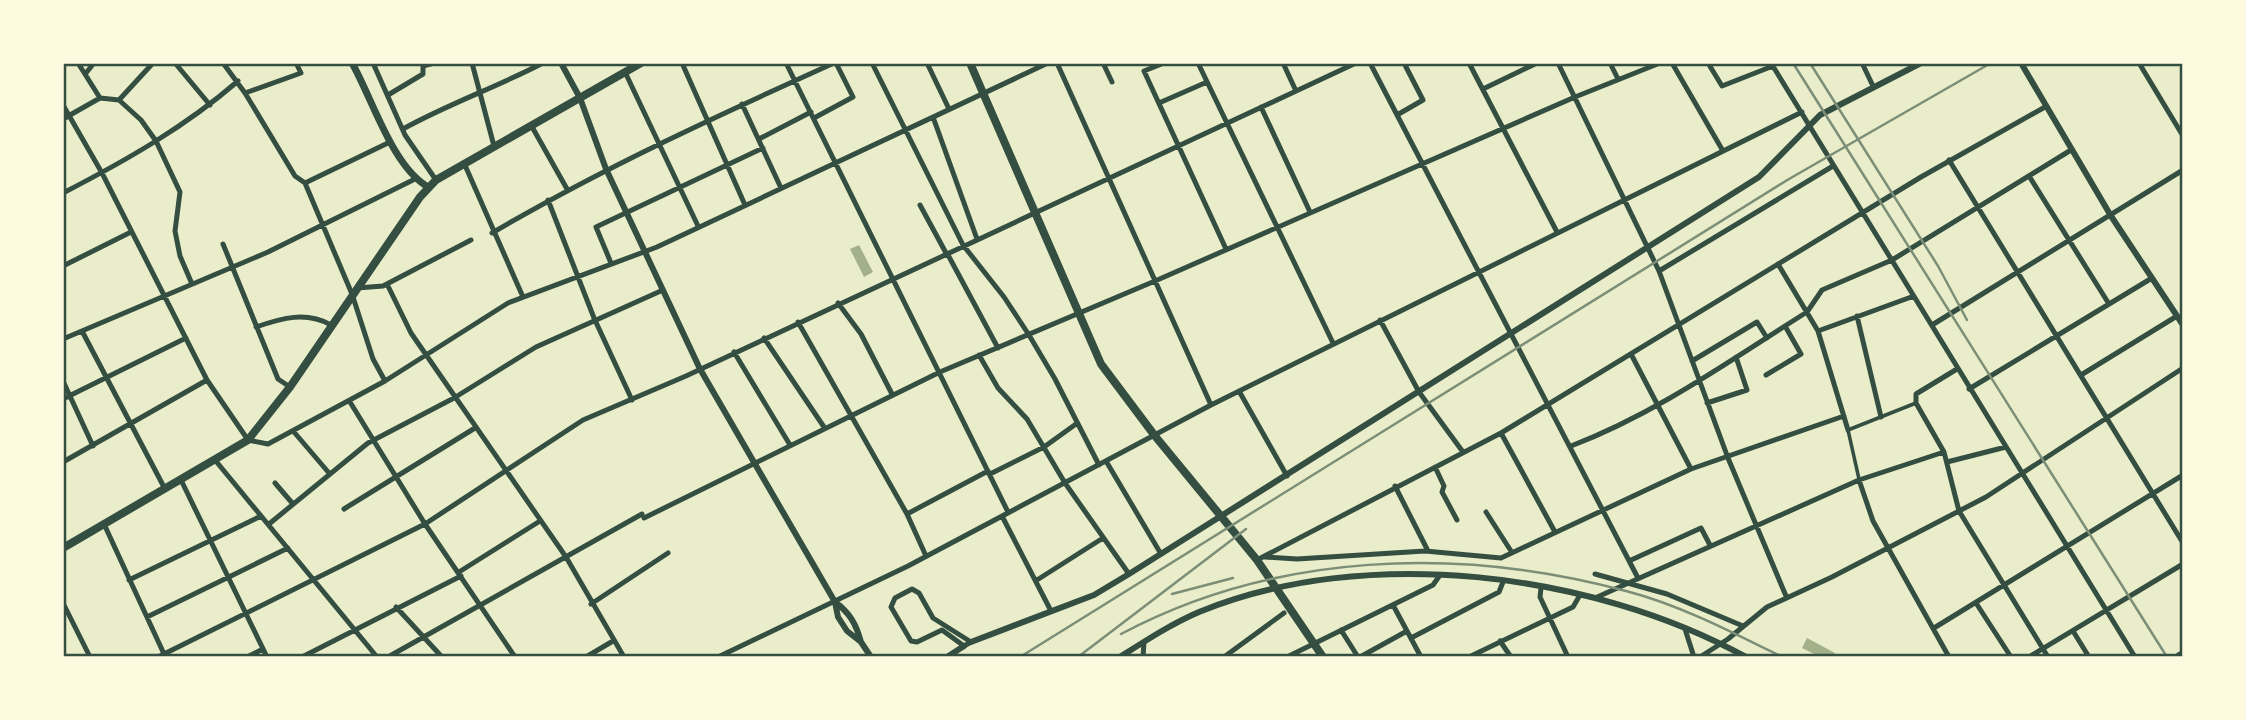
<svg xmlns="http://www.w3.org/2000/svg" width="2246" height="720" font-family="Roboto,sans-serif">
	<rect width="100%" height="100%" fill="#e9edc9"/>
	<path fill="#a3b18a" d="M859,245L873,272L864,277L850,249Z
		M1807,638L1835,653L1833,657H1813L1814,654L1802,648Z"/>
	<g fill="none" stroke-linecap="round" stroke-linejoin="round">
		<path stroke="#344e41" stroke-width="3.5" d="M1859,479L1848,430L1916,403"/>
		<path stroke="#344e41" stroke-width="5" d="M78,63L100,98L119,100L141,120L156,141L180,192L175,231L180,256L192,284
			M175,63L210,105
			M223,63L245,93L295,176L305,183L352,294L373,359L385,381
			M373,63L405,135L436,180
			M472,63L494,146
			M682,63L745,205
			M786,63L1008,512
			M872,63L963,245L1004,297L1029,335L1055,379L1099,465
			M927,63L949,109
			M1057,63L1211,405
			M1103,63L1112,82
			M1164,63L1144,71L1226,249
			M1198,63L1333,343
			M1283,63L1296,91
			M1370,63L1638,578
			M1469,63L1557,232
			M1558,63L1659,271L1728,458L1786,596
			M1610,63L1618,79
			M1672,63L1723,151
			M1708,63L1722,86L1773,66
			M1771,63L2135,657
			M1862,63L1873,86
			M2139,63L2183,136
			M625,72L698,226
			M86,73L94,63
			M1483,89L1537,63
			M245,93L301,73L296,63
			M388,95L423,74V66L434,63
			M119,100L153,63
			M1159,103L1207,82
			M742,104L781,188
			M63,105L102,173L207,380L248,440L268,444L385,381L508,303L657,247L1048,63
			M1261,107L1310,212
			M1397,115L1423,100L1404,63
			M933,117L977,239
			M814,118L853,97L836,63
			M63,119L100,98
			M531,125L567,189
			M403,129C448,104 497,87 543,63
			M759,139L811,112
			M1949,160L2183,543
			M464,163L523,297
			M2029,176L2109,304
			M305,183L390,142
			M63,193C125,161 185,127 238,81
			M548,200L594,318L632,400
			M920,205L946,253
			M492,233C603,168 717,116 834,63
			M223,244L278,379L290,387
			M947,253L998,348
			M611,263L596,227L763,148
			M1778,264L1818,331L1848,430
			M63,266L131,232
			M1659,271L1833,166
			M387,284L411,333L566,557L624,657
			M357,288L383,286L471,240
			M838,303L861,334L892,394
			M1857,316L1881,417
			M1380,320L1419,392L1463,452
			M798,322L907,514L926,556
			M1932,325L2183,170
			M256,327C282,318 306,311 331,325
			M82,331L165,489
			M1818,331L1914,296
			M764,338L824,427
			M63,339L268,252L415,179
			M734,352L790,445
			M1631,354L1691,469
			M979,355L998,388L1027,419L1065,483L1129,574
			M1692,361L1757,322L1767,338
			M1957,369L1916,394V403L1944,452L1959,511L2048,657
			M1766,375L1801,354L1785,326
			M2081,375L2177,316
			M63,381L93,446
			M1969,389L2152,278
			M1239,391L1287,476
			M63,399L186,338
			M350,402L425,524L515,657
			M1707,403L1747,390L1736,357
			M294,432L329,473
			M1501,433L1555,532
			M1571,446C1657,413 1729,361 1807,312L1822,290L1892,260L2071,150
			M215,460L377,657
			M1106,461L1161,554
			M63,462L207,380
			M1947,462L2006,447
			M1435,467L1444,486L1442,492L1457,520
			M990,474L1044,447L1076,424
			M181,480L267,657
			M1859,480L1873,521L1949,657
			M275,483L293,504
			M1395,486L1428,551
			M344,509L475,428
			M1486,512L1511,551
			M907,514L988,471
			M1002,516L1051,611
			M644,518L940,372L1155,281L1575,97L1660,63
			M104,524L164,654
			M269,524L368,443L454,398L536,347L663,290
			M1265,557L1297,559L1425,551L1501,558L1691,469L1844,416
			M1257,560L1501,433L1921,177L2045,107
			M1629,561L1701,528L1710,545
			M459,572L540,521
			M1595,574L1667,594L1743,626
			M129,580L261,516
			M1037,580L1103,538
			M1541,588L1540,597L1568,657
			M912,589L919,593L933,618L971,642L964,646L942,630L917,642L911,641L891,607L895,598Z
			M1595,598L1859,480L1944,452
			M63,603L90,657
			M1976,603L2011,657
			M591,604L668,553
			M1393,605L1421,657
			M396,607L442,657
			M147,617L288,548
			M1934,628L2183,475
			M1685,629L1694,657
			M1341,630L1358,657
			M2073,631L2089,657
			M1411,638L1499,592L1503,582
			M1500,641L1511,657
			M158,657L425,524L583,420L686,376L1356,63
			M247,657L263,649
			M302,657L461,576
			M388,657L642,514
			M586,657L613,641
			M718,657L908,566L1211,405L1802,112
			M1143,657L1144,642
			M1224,657L1284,613
			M1287,657L1433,585L1440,575
			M1360,657L1407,631
			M1469,657L1573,607L1580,595
			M1700,657L1728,639L1767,607L1832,577L1986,497L2183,368
			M2029,657L2183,564
			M2175,657L2183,652"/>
		<path stroke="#344e41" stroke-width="6" d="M561,63L580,98L606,169L700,369L835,602L838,617L847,631L861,642L871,657
			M2021,63L2111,216L2183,325
			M835,602C850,613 856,624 861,642
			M971,642L1094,595L1129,574L1759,177L1820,115L1921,63
			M947,657L964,646
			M1120,657C1145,641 1171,624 1199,612C1364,544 1592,572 1746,657"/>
		<path stroke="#344e41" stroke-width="7" d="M352,63C373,100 392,166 428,187"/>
		<path stroke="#344e41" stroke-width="8" d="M970,63L1101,364L1155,436L1257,560L1323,657
			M63,548L248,440L290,387L420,197L436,180L641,63"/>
		<path stroke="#7c8e77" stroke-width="2.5" d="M1793,63L2167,657
			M1810,63L1938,266L1967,320
			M1172,594L1233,578
			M1121,634C1275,552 1459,546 1626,591C1680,605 1732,632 1782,657
			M1020,657L1789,179L1991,63
			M1078,657L1246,529"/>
	</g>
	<rect width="2246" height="720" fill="none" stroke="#fefae0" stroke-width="130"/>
	<rect x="65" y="65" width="2116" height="590" fill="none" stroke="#344e41" stroke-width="2.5"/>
</svg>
